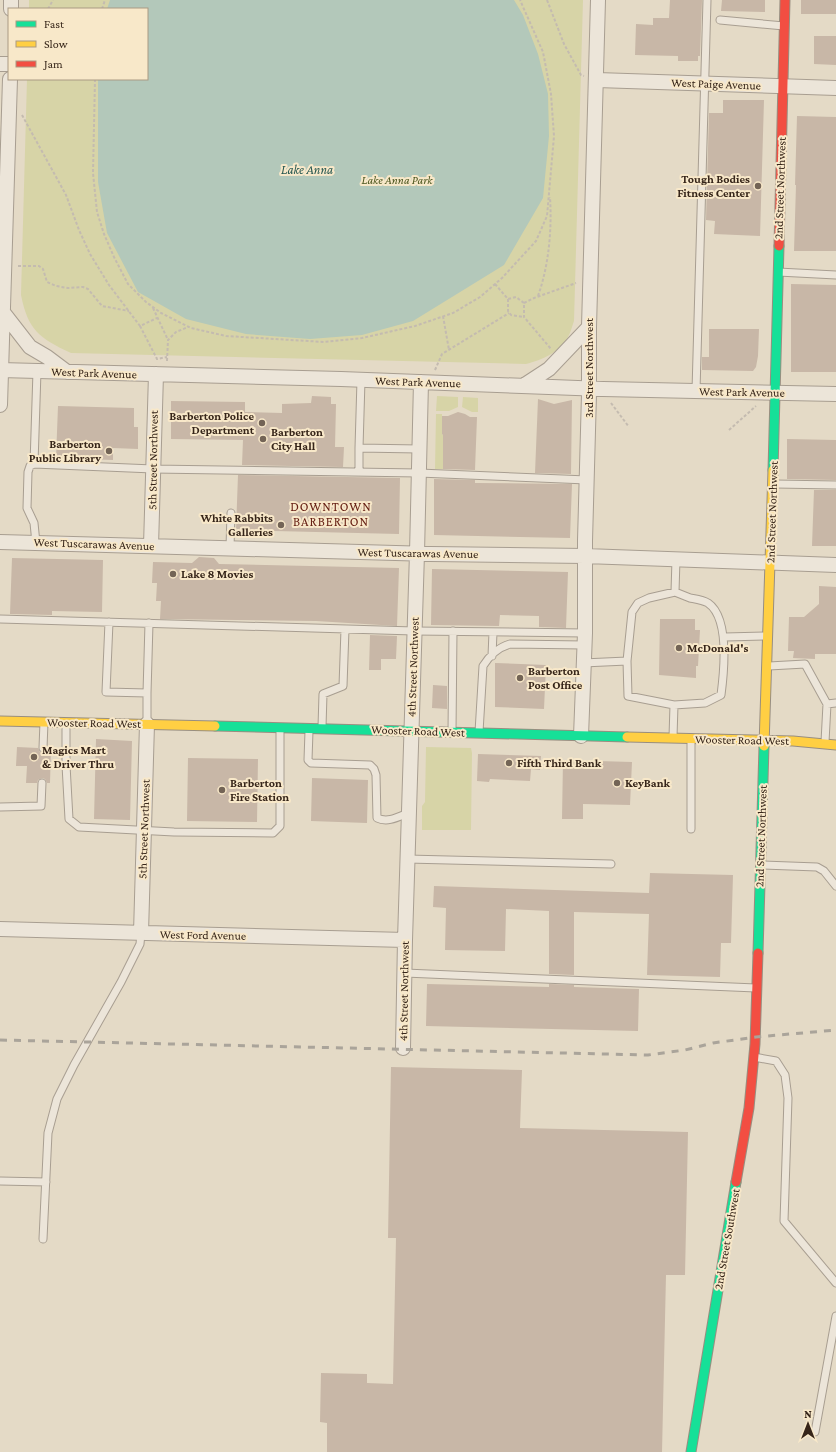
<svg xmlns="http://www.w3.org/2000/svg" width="836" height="1452" font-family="'Crimson Pro',serif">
	<rect width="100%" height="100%" fill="#e4dac6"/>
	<path fill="#d7d4a7" d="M29,0H583L574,321C572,326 571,332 568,337C560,352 542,360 526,364L71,353C39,338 28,330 21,295L27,79H147V9H29Z
		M437,396L458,397V407L449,411H436Z
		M463,397L478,398V412H472L462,407Z
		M436,414H442V434L443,435V469H435Z
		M426,747L471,748L472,753L471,830H422V806L425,802Z"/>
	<path fill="#b3c8ba" d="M110,0H514L523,15L538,54L548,94L549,136L543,198L504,265L413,321L362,335L310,339L246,334L186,319L138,292L107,233L98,182V79H147V9H107Z"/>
	<path fill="#c8b7a7" d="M670,0H702L700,56H698V61H678V56L635,55L636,24L653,25V18H669Z
		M722,0H765V12L721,11Z
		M801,0H836V14H801Z
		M814,36H836V65L814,64Z
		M723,100H764L760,236L714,234L715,221L706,220L709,113H723Z
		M797,116L836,117V251H794L796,185H795Z
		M791,284L836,285V372H791Z
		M709,329H759L758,356L756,367L753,371L702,370V357H709Z
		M312,396L331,397V404H336L335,447H344L343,467L242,465L243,440L171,439V401L245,402V412L282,413V404L311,403Z
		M538,399L554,404L572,400L571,474L535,473Z
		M58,406L134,408V427H138V449L113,448V460L56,458Z
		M458,412L465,414L470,417H477L475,470L443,469V435L442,434V416H448Z
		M787,439L836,440V480L787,479Z
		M238,475L400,478L399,534L236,530Z
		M434,479L475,480V483L572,484L570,538L434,535Z
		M814,490H836V546H812Z
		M199,557L214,558L219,564L399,568L397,626L316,621L160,619L161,601H156L157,583H152L153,562L192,563Z
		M12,558L103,560L102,612L52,611V615L10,614Z
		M432,569L568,572L566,628L539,627V616L500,615L499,626L431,625Z
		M819,586L836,587V654H815V659L793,658L794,651H788L789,617H804L819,604Z
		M660,619H695V630H700L698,666H696V678L659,675Z
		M370,635L397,636L396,659H381V670H369Z
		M495,663L546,665L544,709L495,707Z
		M433,685L447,686V709L432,708Z
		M96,739L132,741L130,820L94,819Z
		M17,747L38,748L40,752L43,753L47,751L48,748H51L50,783H47L45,779L42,778L38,780L37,783H26L27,766H16Z
		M478,754L541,756L540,770L531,769L530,781L490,779L489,782L477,781Z
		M188,758L258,759L257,822L187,821Z
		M563,760L632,762L630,805L583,804V819H562Z
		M312,778L368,780L367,823L311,821Z
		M650,873L733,875L731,943H721L720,977L647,975L649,914L574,912V975L549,974V911L506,909L505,951L445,950L446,908L433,907L434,886L649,893Z
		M427,984L549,987V984L574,985V987L639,989L638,1031L426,1026Z
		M391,1067L522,1070L520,1128L688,1132L685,1275H666L662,1452H327V1423L320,1422L321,1373L367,1374V1383L393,1384L396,1238H388Z"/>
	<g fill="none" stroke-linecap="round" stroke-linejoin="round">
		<defs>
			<path id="lane" d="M720,20L784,26
				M778,272L836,275
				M361,380L359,448L419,449
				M696,391L707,0
				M34,464L37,371
				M359,472V448
				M775,484L836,485
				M36,543L34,523L27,508L28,472L30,466L34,464L153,469L419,473L587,480
				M230,548L231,513
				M675,592C680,594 685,596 690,598C695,599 703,600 708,603C730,618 724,672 721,695L705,703L674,705L628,696L627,661L632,612L638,603L649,598Z
				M675,592L676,559
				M0,619L414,631L585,633
				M109,622L106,692L147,693V724
				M725,637L768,636
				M492,656L493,632
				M583,663L627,661
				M769,666L805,664L827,704L825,742
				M147,693L149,623
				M827,704L836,703
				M66,724V765L69,819L79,827L174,832L273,833L280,826V730
				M322,727L323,694L343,686L345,629
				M309,731L308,760L311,763L370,765L374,769L376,775L377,818C388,823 398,817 408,813
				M452,732L453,631
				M479,732L483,666C489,656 499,647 510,644L584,645
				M673,737L674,705
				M691,739V829
				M43,748L44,722
				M0,807L41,806L42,783
				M407,859L611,864
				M763,865L817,867L824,871L836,886
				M405,973L756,988
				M754,1057L776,1061L785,1075L788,1098L784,1221L836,1283
				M0,1181L46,1182
				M43,1239L48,1133L57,1099L74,1065L121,982L140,944L141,933
				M815,1432L836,1316"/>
			<path id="street" d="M11,9V0
				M0,64H9
				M597,80L836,88
				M2,311L30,347L47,357L67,372
				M0,370L341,379L603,389L836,394
				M523,386L549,369L589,327
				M0,405L10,79
				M0,542L431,554L585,556L836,565
				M151,546L156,374
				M581,736L585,633V541L589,394V327L598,0
				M0,929L405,940
				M141,933L147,724
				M403,1048L405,940L417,553L421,382"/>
			<path id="fast" d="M773,470L779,246
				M215,726L627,737
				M758,953L764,746
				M691,1452L736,1182"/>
			<path id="slow" d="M0,721L215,726
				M627,737L793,741L836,745
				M764,746L773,470"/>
			<path id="jam" d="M779,246L785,0
				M736,1182L749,1108L755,1044L758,953"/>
		</defs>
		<use href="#lane" stroke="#a89e91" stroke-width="9"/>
		<use href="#street" stroke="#a89e91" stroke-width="16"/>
		<use href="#fast" stroke="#988e80" stroke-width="11"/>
		<use href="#slow" stroke="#988e80" stroke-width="11"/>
		<use href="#jam" stroke="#988e80" stroke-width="11"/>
		<path stroke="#c4bbb0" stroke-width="2" stroke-dasharray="3 2" stroke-linecap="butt" d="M547,0L564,44L581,75L584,76
			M48,9L53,0
			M102,9L105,0
			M95,79L93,173L97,212L104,234L114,257L128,284L146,302L161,313L191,328L226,336L324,342L362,338L415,326L453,313L480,297L502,278L536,241L547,216L554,136L551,94L543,52L520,0
			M22,115L66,195L79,230L90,254L109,285L140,326L157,318
			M18,266H39L43,269L47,282L56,286L68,288L83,287L88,289L102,306L129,311
			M495,284L508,299L516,297L524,303V317L551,349
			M538,296C549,265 552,229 550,197
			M508,299V311L511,315L524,317
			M524,303L534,298L576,283
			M153,308L168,340
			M443,316L449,350
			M140,326L157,359L167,357
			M167,361L168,340L176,332L188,327
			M435,370L442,354L509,313
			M611,403L629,427
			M729,430L756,406"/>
		<use href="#lane" stroke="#ece5d9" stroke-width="7"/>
		<use href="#street" stroke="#ece5d9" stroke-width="14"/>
		<use href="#fast" stroke="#16e098" stroke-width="9"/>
		<use href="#slow" stroke="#ffcf43" stroke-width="9"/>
		<use href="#jam" stroke="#f24e42" stroke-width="9"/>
		<path stroke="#aaa49a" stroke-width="3" stroke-dasharray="7 7" stroke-linecap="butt" d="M0,1040L648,1055L685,1050L713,1043L756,1037L836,1030"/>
	</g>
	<g fill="#736456" stroke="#f8e8c9" stroke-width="1.5">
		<circle cx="758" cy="186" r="4"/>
		<circle cx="262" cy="423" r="4"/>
		<circle cx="263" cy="439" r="4"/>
		<circle cx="109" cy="451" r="4"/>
		<circle cx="281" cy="525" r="4"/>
		<circle cx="173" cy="574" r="4"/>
		<circle cx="679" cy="648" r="4"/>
		<circle cx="520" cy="678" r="4"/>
		<circle cx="34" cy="757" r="4"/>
		<circle cx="509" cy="763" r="4"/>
		<circle cx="617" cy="783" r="4"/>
		<circle cx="222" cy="790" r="4"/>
	</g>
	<g text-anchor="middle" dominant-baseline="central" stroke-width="4" stroke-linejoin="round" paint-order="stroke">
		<g font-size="12" fill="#362519" stroke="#f8e8c9">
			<text transform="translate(716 84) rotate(2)">West Paige Avenue</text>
			<text transform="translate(780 188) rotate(-88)">2nd Street Northwest</text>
			<text transform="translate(589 368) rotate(-90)">3rd Street Northwest</text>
			<text transform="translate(94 373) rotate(2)">West Park Avenue</text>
			<text transform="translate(418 382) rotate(2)">West Park Avenue</text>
			<text transform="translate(742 392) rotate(1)">West Park Avenue</text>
			<text transform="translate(153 460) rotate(-89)">5th Street Northwest</text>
			<text transform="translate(772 512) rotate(-88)">2nd Street Northwest</text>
			<text transform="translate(94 544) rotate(2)">West Tuscarawas Avenue</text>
			<text transform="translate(418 553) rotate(1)">West Tuscarawas Avenue</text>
			<text transform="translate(413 667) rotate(-88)">4th Street Northwest</text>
			<text transform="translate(94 723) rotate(1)">Wooster Road West</text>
			<text transform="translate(418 731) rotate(2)">Wooster Road West</text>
			<text transform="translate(742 740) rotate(1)">Wooster Road West</text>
			<text transform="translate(144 829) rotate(-88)">5th Street Northwest</text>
			<text transform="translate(761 836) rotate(-88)">2nd Street Northwest</text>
			<text transform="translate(203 935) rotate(1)">West Ford Avenue</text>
			<text transform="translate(404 991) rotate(-89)">4th Street Northwest</text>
			<text transform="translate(727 1239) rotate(-80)">2nd Street Southwest</text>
		</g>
		<g font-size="12" font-weight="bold" fill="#362519" stroke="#f8e8c9" text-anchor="start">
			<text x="750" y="179" text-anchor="end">Tough Bodies<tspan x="750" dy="14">Fitness Center</tspan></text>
			<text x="254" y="416" text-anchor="end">Barberton Police<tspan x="254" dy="14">Department</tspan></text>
			<text x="271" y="432">Barberton<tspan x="271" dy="14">City Hall</tspan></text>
			<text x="101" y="444" text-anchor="end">Barberton<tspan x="101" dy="14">Public Library</tspan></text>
			<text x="273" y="518" text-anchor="end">White Rabbits<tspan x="273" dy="14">Galleries</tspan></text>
			<text x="181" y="574">Lake 8 Movies</text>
			<text x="687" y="648">McDonald's</text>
			<text x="528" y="671">Barberton<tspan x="528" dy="14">Post Office</tspan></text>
			<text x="42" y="750">Magics Mart<tspan x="42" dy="14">&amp; Driver Thru</tspan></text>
			<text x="517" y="763">Fifth Third Bank</text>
			<text x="230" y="783">Barberton<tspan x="230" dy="14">Fire Station</tspan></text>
			<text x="625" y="783">KeyBank</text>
		</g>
		<g font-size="12" font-style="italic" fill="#4a551e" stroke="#f8e8c9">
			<text x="397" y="180">Lake Anna Park</text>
		</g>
		<g font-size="13" font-style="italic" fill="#275851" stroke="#f8e8c9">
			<text x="307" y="169">Lake Anna</text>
		</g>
		<g font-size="13" letter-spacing="1" fill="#672115" stroke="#f8e8c9">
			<text x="331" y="506">DOWNTOWN<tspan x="331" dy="15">BARBERTON</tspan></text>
		</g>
	</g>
	<rect x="8" y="8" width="140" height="72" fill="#f8e8c9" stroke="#aa9a83"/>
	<rect x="16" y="21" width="20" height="6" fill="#16e098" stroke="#aa9a83"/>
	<text x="44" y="28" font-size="12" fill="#362519">Fast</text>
	<rect x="16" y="41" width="20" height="6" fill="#ffcf43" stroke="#aa9a83"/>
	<text x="44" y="48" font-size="12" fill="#362519">Slow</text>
	<rect x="16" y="61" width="20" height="6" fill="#f24e42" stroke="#aa9a83"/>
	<text x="44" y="68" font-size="12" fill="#362519">Jam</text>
	<g transform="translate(808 1424)" stroke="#f8e8c9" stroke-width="3" paint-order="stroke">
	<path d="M0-3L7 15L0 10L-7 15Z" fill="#362519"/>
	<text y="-6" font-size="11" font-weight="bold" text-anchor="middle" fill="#362519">N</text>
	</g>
</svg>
